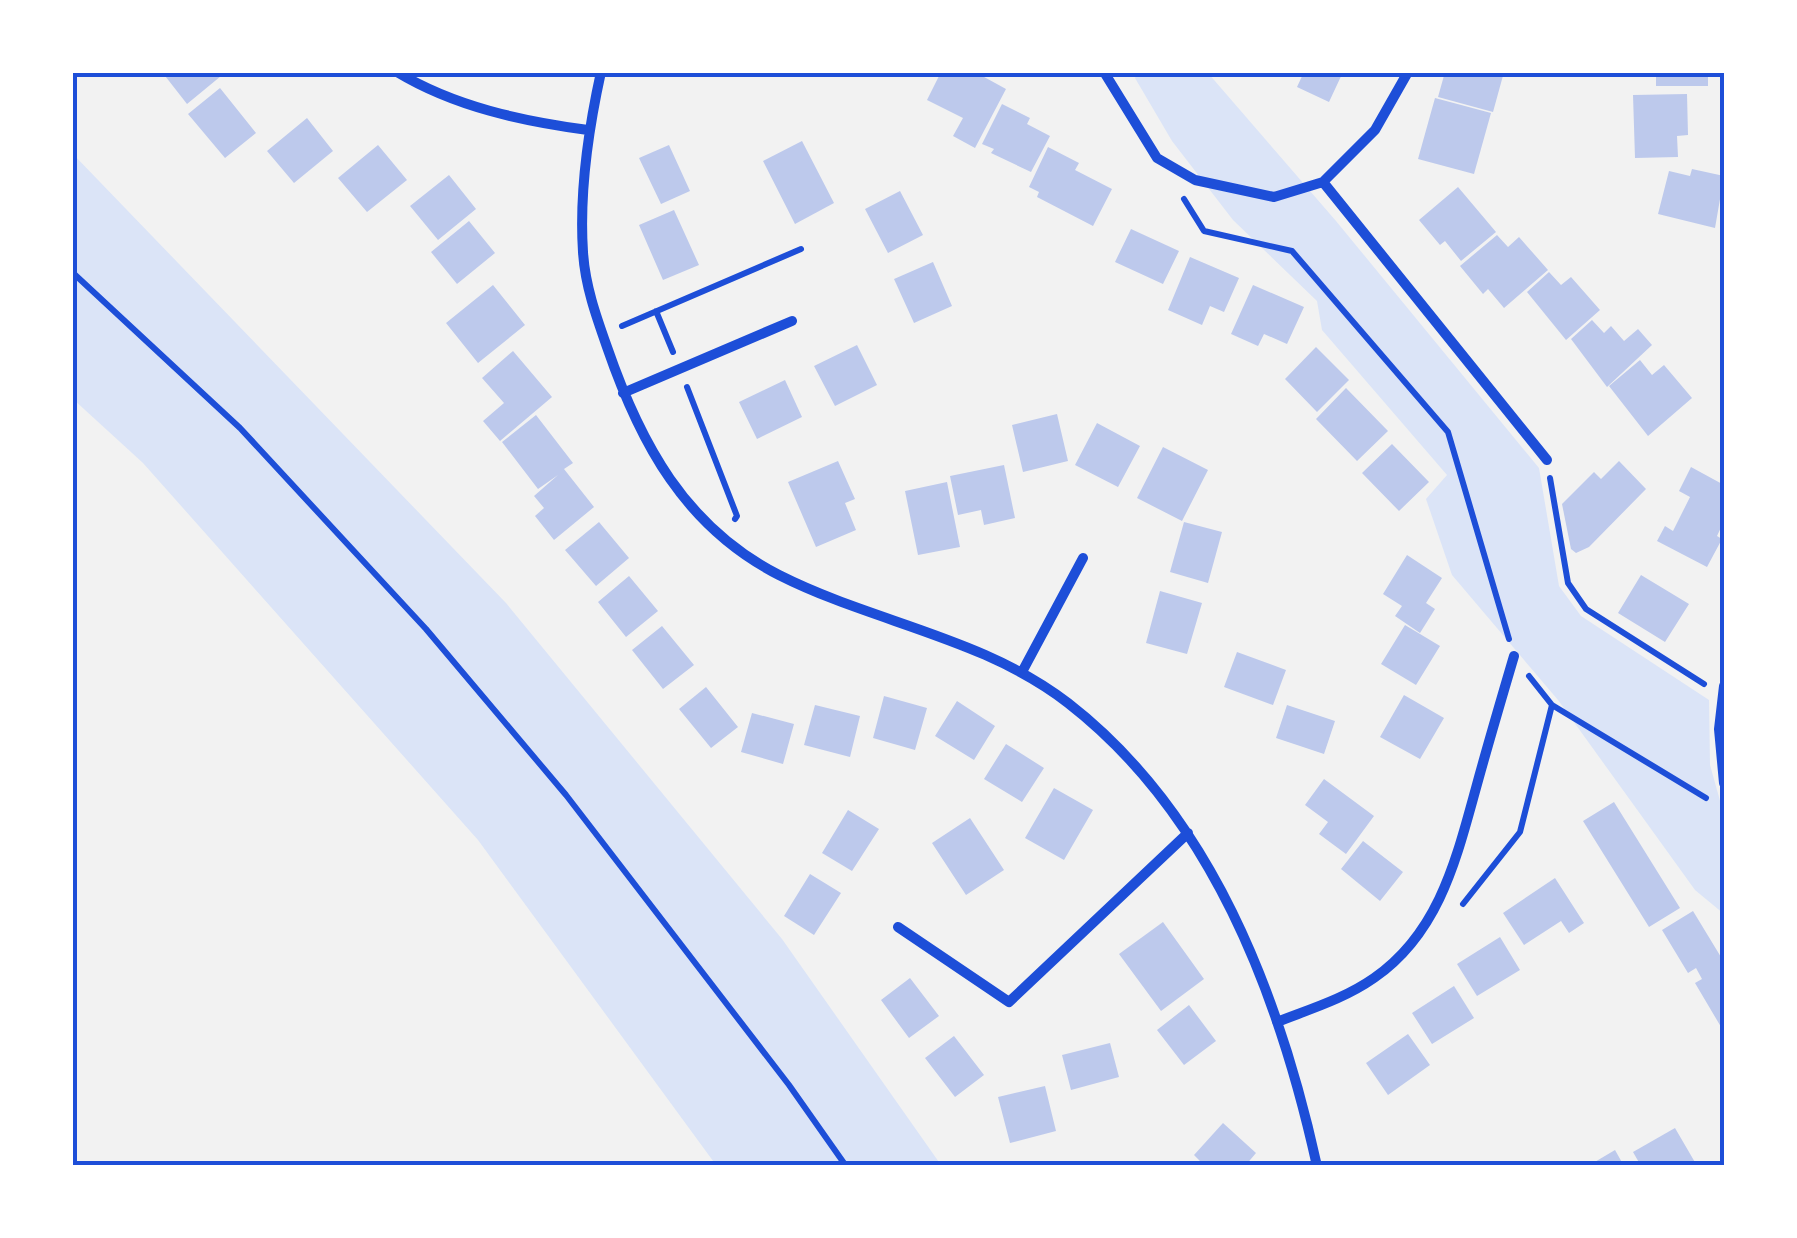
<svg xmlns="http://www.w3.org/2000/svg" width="1797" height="1238" font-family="Jost,sans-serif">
	<rect width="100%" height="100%" fill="#f2f2f2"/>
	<path fill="#dbe4f7" d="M1138,73H1208L1336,221L1539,468L1559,586L1581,616L1709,700L1710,765L1724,815V914L1695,890L1558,700L1452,575L1426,499L1447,475L1322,330L1317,301L1233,220L1172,141L1135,78Z
		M72,153L506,603L782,939L941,1165H716L478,840L143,463L73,399Z"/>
	<path fill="#bdc9ec" d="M162,72H218L221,76L187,104Z
		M941,72H975L1006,89L975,148L953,136L963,118L927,100Z
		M1304,72H1343L1329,102L1297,87Z
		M1445,72H1504L1493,112L1438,97Z
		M1656,72H1708V86H1656Z
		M220,88L256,133L225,158L188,114Z
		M1687,94L1688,135L1677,136L1678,157L1635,158L1633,95Z
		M1435,98L1491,113L1474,174L1418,159Z
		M1002,104L1030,118L1027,124L1050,136L1031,172L991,153L994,149L982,144Z
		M307,118L333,151L294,183L267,151Z
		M802,141L834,203L795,224L763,161Z
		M378,145L407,180L367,212L338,178Z
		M669,145L690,191L661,204L639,158Z
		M1048,147L1079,163L1075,170L1112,189L1093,226L1037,197L1039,192L1029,187Z
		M1692,169L1724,176L1715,228L1658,214L1669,171L1690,176Z
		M449,175L476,209L438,240L410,206Z
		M1458,187L1496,232L1461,261L1445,241L1440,245L1419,220Z
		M900,191L923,235L888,253L865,209Z
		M674,210L699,265L663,280L639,225Z
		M469,221L495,253L457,284L431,252Z
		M1131,229L1179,251L1163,284L1115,262Z
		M1497,235L1508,247L1519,237L1548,270L1504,308L1488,289L1483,294L1460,266Z
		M1190,257L1239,278L1224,312L1210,306L1202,325L1168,310Z
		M933,262L952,306L914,323L894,279Z
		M1549,272L1561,285L1571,277L1600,310L1566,340L1527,292Z
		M493,285L525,325L478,363L446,323Z
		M1253,285L1304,307L1287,344L1264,334L1258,346L1231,334Z
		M1592,320L1604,333L1611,326L1624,341L1638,329L1652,345L1607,387L1571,339Z
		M857,345L877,385L835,406L814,366Z
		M1316,347L1349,380L1317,412L1285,379Z
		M513,351L552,397L500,441L483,421L504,403L482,378Z
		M1640,360L1652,375L1664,365L1692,398L1648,436L1609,386Z
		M785,380L802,417L757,439L739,402Z
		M1346,388L1388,431L1357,461L1316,419Z
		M1057,414L1068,461L1023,472L1012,425Z
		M536,415L573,463L564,469L594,507L554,540L535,516L544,508L534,496L558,475L538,489L502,442Z
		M1097,423L1140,446L1118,487L1075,465Z
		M1392,444L1429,482L1399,511L1362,473Z
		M1163,447L1208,470L1182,521L1137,498Z
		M838,461L855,499L845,503L856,530L816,547L788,482Z
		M1619,461L1646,489L1589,547L1576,553L1571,549L1562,504L1594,472L1601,479Z
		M1004,465L1015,518L984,525L981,510L958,515L950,476Z
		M1691,467L1724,485V521L1717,536L1722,539L1707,567L1657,541L1665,526L1673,531L1690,497L1679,491Z
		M947,482L960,547L918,555L905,491Z
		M599,522L629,558L596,586L565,550Z
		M1184,522L1222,532L1208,583L1170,572Z
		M1407,555L1442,578L1426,603L1435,609L1420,633L1395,616L1402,606L1383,594Z
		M1641,575L1689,604L1665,642L1618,613Z
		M629,576L658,611L626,637L598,602Z
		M1160,591L1202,603L1187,654L1146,643Z
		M1405,625L1440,646L1416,685L1381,664Z
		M662,626L694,665L663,689L632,650Z
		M1237,652L1286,670L1273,705L1224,687Z
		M706,687L738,727L711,748L679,709Z
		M1404,695L1444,718L1420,759L1380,737Z
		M884,696L927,708L915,750L873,738Z
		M957,701L995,726L974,760L935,736Z
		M815,705L860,716L850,757L804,745Z
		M1287,705L1335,721L1324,754L1276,738Z
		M752,713L794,724L783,764L741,752Z
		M1006,744L1044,768L1022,802L984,779Z
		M1324,779L1374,816L1346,854L1319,834L1328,822L1305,805Z
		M1054,788L1093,810L1064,860L1025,838Z
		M1614,802L1680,908L1649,927L1583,821Z
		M848,810L879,829L852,871L822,853Z
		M970,818L1004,870L966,895L932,843Z
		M1363,841L1403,872L1380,901L1341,869Z
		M810,874L841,893L814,935L784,916Z
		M1555,878L1584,923L1569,933L1561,921L1524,945L1503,913Z
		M1693,911L1724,962V1032L1695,983L1702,979L1696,968L1688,973L1662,930Z
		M1163,922L1204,979L1161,1011L1119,954Z
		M1500,937L1520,970L1477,996L1457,964Z
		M910,978L939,1016L909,1038L881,1000Z
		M1454,986L1474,1018L1432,1044L1412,1013Z
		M1189,1005L1216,1041L1184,1065L1157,1030Z
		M1408,1034L1430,1065L1388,1095L1366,1063Z
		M954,1036L984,1075L955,1097L925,1058Z
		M1110,1043L1119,1077L1071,1090L1062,1055Z
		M1045,1086L1056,1131L1010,1143L998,1097Z
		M1223,1123L1256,1153L1245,1166H1205L1194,1155Z
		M1675,1128L1696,1164L1641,1166L1633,1152Z
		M1615,1150L1624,1166H1588Z"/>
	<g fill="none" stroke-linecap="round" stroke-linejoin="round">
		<path stroke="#1d4ed8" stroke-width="6" d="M1184,199L1204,231L1292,251L1448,432L1509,639
			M72,272L240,428L426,629L566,795L789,1085L846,1166
			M656,311L673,352
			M622,326L801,249
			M687,387L737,516L735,519
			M1550,478L1568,583L1586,609L1704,684
			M1529,676L1552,705L1706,798
			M1463,904L1520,832L1552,705"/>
		<path stroke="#1d4ed8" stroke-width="10" d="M397,72C455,107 522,121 588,130
			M601,72C588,131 579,192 583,252C585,285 596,316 607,347C640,443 685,527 779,575C874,623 983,637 1068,703C1211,814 1279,994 1317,1166
			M1104,72L1157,158L1195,180L1274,197L1323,182L1375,130L1408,72
			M1323,182L1547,460
			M623,393L792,321
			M1022,672L1083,558
			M1724,686L1719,729L1724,783
			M898,927L1009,1002L1188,833
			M1277,1022C1310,1009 1344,999 1374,978C1439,933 1456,860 1476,788C1488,744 1501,700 1514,656"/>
	</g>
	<rect width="1797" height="1238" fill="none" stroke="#ffffff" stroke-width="150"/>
	<rect x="75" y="75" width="1647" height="1088" fill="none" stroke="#1d4ed8" stroke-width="4"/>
</svg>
